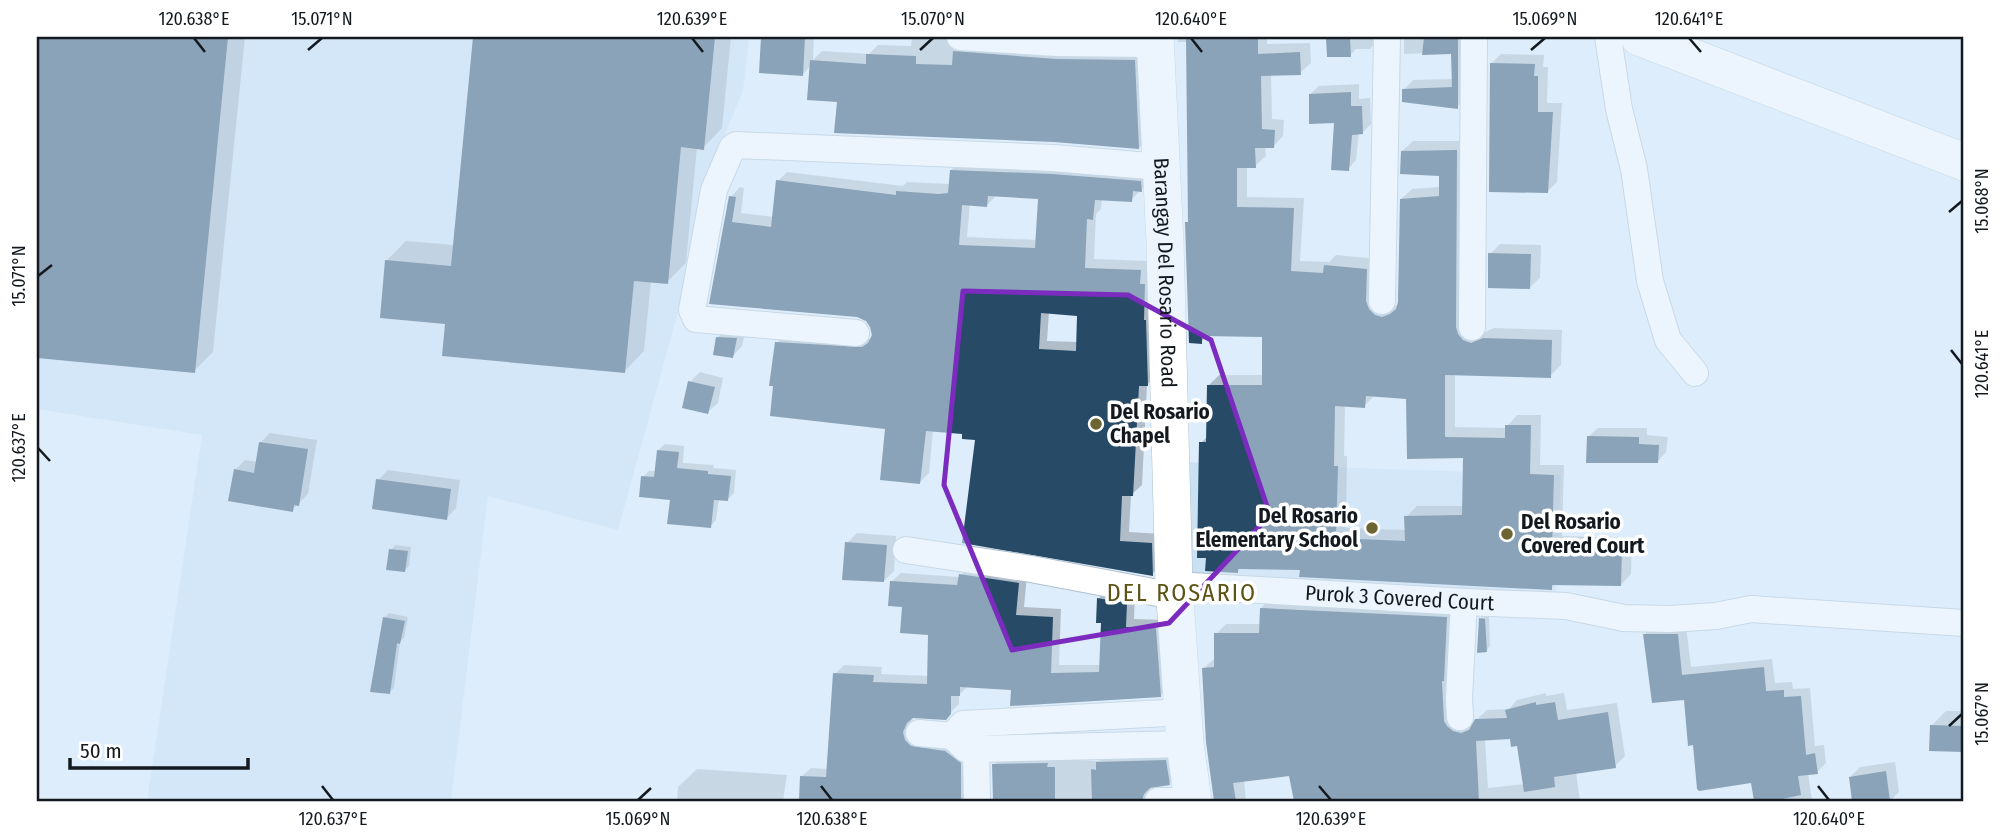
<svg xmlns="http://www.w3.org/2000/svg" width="2001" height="838" font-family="'Fira Sans Condensed',sans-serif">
	<rect width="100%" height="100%" fill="#ddedfb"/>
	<path fill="#cae1f4" d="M37,37H749L743,91L711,168L702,225L618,530L488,496L451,801H147L202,435L37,409Z
		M1181,462L1561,475L1556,597L1188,581Z"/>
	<path fill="#0003" fill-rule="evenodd" d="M37,37H245L213,352L194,371L37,356Z
		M475,37H731L722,128L703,148L697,147L686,263L667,282L651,281L644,351L625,371L447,322L387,260L406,241L455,245Z
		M763,37H814L813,60L822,51L869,54L878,45L911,46L912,37H958L1145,50L1149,137L1139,148L839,101L811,65L803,74L761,71Z
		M1177,37H1267V44L1310,43L1311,63L1300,73L1271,74L1272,119L1284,120L1283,136L1273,147L1265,146L1266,156L1255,166H1247V197L1304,198L1300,261L1329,262L1336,255L1377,259L1393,307L1398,305L1401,199L1412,189L1440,187V174L1402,151L1413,141H1467L1483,333L1494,328L1562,330L1561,365L1550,376L1455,374V427L1506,428L1517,415H1541L1540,465H1564L1562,536L1632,538L1631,574L1621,585L1556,583L1551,588L1301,568L1241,567L1238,571L1201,443L1208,436V386L1219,375H1263L1264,336L1208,335L1201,342L1187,223L1190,220L1188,42H1178ZM1375,395L1408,397L1409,458L1465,456L1464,506H1417L1406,517V530L1346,528L1347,456H1344L1345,404L1364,406Z
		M1330,37H1380L1370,49H1356L1350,55L1328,39Z
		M1404,37H1467V98L1457,107L1404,90L1413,80L1453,79L1452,52L1404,54Z
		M1501,54L1544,55L1543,67H1548L1547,103H1562L1557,182L1547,192L1491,64Z
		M1359,84V99L1370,98L1371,124L1362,133H1359L1356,160L1348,169L1336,122L1310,94L1319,86Z
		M961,161L1150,172V181L1131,200L1102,199L1101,209L1096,214L1094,259L1149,261L1156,375L1147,385L1142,485L1131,495L1129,532L1161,534V565L1152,574L977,438L964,433L933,430L929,473L920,482L887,427L777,343L786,333L871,339L872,326L867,319L858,316L711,303L731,197L740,187L744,188L741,213L774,217L778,181L787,172L903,186L907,182L950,184L951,170ZM996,196L1040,197L1037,240L967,237L970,204L987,205ZM1049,312L1079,314L1078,342L1047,341Z
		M1500,244L1541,245L1540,278L1530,287L1490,254Z
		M728,327L746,329L742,346L733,356L718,337Z
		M700,372L723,378L718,403L708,412L690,382Z
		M1598,428H1647V435L1668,437L1666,452L1657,462L1588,437Z
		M270,433L317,440L308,494L292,510L235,470L245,460L257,462L260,443Z
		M665,444L684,446L683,463L714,465L713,468L736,470L734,493L728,499H719L716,520L710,527L643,477L649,471H656L658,450Z
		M388,470L460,480L456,508L447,518L378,480Z
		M857,533L896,536L894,571L884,581L847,543Z
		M395,545L411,547L409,566L405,570L391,550Z
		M969,566L1027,575L1024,607L1061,609L1059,665H1101L1103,621H1098L1099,598L1108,590L1135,595L1134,619L1164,620L1169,687L1160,696L968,686L959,695V704L945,718L913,717L911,721L913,731L969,754L973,801H801L802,776L811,768L828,769L835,674L844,665L882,667L881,674L929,676V634L904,605L892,581L901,573L960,577Z
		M1271,598L1457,607L1464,722L1473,723L1487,710L1509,709L1517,700L1546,693V696L1564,693L1567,710L1617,703L1625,756L1615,766L1576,772L1580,801H1294L1291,774L1244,780L1246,801H1216L1208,742L1204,668L1215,658L1216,634L1226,624H1261V608ZM1511,738L1519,744L1525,784L1488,788L1485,739Z
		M389,613L408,617L404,638L400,642L394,688L389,692L384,618Z
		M1485,615H1489L1490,646L1486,651L1481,619Z
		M1653,626H1686L1691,667L1772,659L1775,683L1792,682L1793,689L1810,688L1815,746L1824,745L1826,763L1817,772L1808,773L1812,801H1755L1752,781L1695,743L1686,698L1644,635Z
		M1946,711H1964V750L1931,749V726Z
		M1174,752L1177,775L1169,784L1151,786L1150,792L1154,801H993L994,765L1003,756L1099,761L1107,754Z
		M1895,762L1899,792L1890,801H1854L1850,777L1860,767Z
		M697,769L787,775L783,801H677L678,787Z"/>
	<path fill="#274a67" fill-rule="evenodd" d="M37,37H228L195,373L37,358Z
		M473,37H715L704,150L681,147L668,284L634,281L625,373L442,356L445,324L380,318L385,260L451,266Z
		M761,37H805L803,76L759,73Z
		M1232,37H1258V54L1300,52L1301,75L1261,76L1262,129L1275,130L1274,148H1255L1256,168H1237V207L1294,208L1291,271L1323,273L1324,265L1367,269L1366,301L1369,309L1375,315L1382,317L1390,314L1396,309L1398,302L1400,199L1439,196V176L1400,174L1401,151L1457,150L1456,327L1458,334L1463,340L1471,343L1483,338L1552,340L1551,378L1445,375V437L1505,438V425H1531L1530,474L1554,475L1552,546L1622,548L1621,586L1552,585V590L1299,577L1300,570L1238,569V573L1205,571L1206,558H1197L1199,442H1206L1207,385H1262V337L1202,336V344L1189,343L1185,222H1188L1186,38L1232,39ZM1366,396L1406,399L1407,459L1463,458L1462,515L1404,516L1405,541L1336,538L1338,466H1334L1335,406L1365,408Z
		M1424,37H1458V109L1402,102V89L1452,87L1451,54L1422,55Z
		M1326,38H1350L1351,57H1327Z
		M953,51L1056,59L1135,60L1139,149L1054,142L834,133L837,102L807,100L810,60L866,64V54L916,56V64L952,65Z
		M1490,63L1535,64L1534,76H1538V112H1553L1548,193L1489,192Z
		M1351,92V106H1362L1363,134L1352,135L1349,171L1331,170L1334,123L1309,124V94Z
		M950,170L1052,174L1141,181L1142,192L1133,191L1132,202L1095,200L1093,220L1087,219L1085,268L1141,270L1140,284H1145L1144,320H1146L1148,386H1139L1133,496H1122L1120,541L1152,543L1153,576L962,543L975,440L962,439V434L926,431L920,484L880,480L885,429L770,416L773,386H769L775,342L862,347L868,343L872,335L870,327L866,321L857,317L709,304L729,196L736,197L732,222L771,227L776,180L896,195V191L939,194L948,193ZM988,196L1038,199L1035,248L959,245L962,205L987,207ZM1041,313L1077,316L1076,351L1039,349Z
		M1488,253L1531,254L1530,289L1488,288Z
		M716,337L737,338L733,358L713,355Z
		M688,381L715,387L708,414L682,408Z
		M1587,436L1639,437V444L1659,445L1658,463H1586Z
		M259,442L308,449L299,506L294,505L293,512L228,501L234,469L254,473Z
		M657,450L679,452L677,468L708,471V474L731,476L728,501L714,500L711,528L667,524L670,500L639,497L641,476L654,477Z
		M376,479L451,489L447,520L372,509Z
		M845,542L887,545L884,582L842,580Z
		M389,549L408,551L405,572L386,570Z
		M959,574L1019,583L1016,615L1053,617L1051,673L1099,672L1101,623H1096L1097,598L1127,603L1126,627L1156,628L1161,697L1010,706L1011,690L960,687V696H951V714L946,720L913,718L907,723L903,732L905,740L911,746L945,751L961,763V801H799L800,776L826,777L833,673L874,675L873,682L927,684L928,635L900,633L902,607L888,606L890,581L957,585Z
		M1260,608L1447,617L1444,681H1442L1444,721L1447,726L1453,731L1461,733L1469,730L1475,719L1507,718L1505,710L1536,702V705L1555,702L1558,720L1608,712L1616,768L1554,777L1555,787L1524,792L1517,746L1511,747L1510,739L1476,741L1479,801H1294L1289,776L1233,783L1236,801H1214L1206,742L1202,668L1214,667V633H1259Z
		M383,617L405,621L400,644L397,643L390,694L370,692Z
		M1479,618L1485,619L1487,652L1477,653Z
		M1643,634H1678L1682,675L1764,667L1766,691L1784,690V697L1801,696L1806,755L1815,753L1818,774L1798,776L1801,795L1774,801H1754L1751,783L1699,791L1697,789L1693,745L1688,746L1684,700L1652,703Z
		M1930,725L1964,726V752L1929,751Z
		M1166,760L1170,785L1150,788L1144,794L1142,801H1092L1091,769L1096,770V762Z
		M1048,763L1047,767H1055V801H993L992,764Z
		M1886,771L1890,801H1852L1849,777Z"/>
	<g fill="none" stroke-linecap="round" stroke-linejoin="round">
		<defs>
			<g id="street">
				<path d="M960,37L1057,43L1154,44"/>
				<path d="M1608,37L1619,109L1634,169L1650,281L1668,340L1695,373"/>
				<path d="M1382,301L1387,37"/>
				<path d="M1472,327L1474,37"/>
				<path d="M856,333L696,319L692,310L714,190L732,148L736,145L1053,158L1161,167"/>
				<path d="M906,550L1031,569L1174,596"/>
				<path id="s1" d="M1174,585L1464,602L1566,606L1624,618L1670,619L1716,616L1751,609L1964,623"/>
				<path d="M1460,717L1459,698L1464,602"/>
				<path d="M919,733L952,736"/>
				<path d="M976,749H966L952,736L963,724L1184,712"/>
				<path d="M977,801L976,749L1185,744"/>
				<path d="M1158,801H1192"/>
			</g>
			<g id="secondary">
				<path id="s2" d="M1155,37L1165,242L1174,585L1185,744L1193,801"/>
				<path d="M1639,37L1964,162"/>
			</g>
		</defs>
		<use href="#street" stroke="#b0c0cd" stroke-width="28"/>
		<use href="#secondary" stroke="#b0c0cd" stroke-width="38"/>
		<use href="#street" stroke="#fff" stroke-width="26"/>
		<use href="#secondary" stroke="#fff" stroke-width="37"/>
	</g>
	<path d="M0 0H2001V838H0ZM963,291L1128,295L1211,340L1270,515L1169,623L1012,650L944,485Z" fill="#ddedfb" fill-opacity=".55" fill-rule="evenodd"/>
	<path fill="none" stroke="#7b2cbf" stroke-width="5" stroke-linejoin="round" d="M963,291L1128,295L1211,340L1270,515L1169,623L1012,650L944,485Z"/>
	<path fill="none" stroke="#13191e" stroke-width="2.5" d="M194,38L205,52M692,38L703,52M1191,38L1202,52M1689,38L1701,52M308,50L322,38M920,50L933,38M1531,50L1545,38M1949,212L1962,201M38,276L52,265M1951,350L1962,364M38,448L50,461M1949,726L1962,714M322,786L333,800M821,786L832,800M1319,786L1331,800M1818,786L1829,800M638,800L651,788"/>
	<g fill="#6c6431" stroke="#fff" stroke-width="2.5">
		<circle cx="1096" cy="424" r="7"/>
		<circle cx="1372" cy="528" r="7"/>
		<circle cx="1507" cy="534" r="7"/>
	</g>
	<g text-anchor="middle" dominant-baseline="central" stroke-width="7" stroke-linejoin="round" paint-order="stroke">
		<g font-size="21" fill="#13191e" stroke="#fff">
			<text stroke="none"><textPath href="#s2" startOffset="236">Barangay Del Rosario Road</textPath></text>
			<text stroke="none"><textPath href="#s1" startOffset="226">Purok 3 Covered Court</textPath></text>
		</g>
		<g font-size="21" font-weight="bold" fill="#13191e" stroke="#fff" text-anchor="start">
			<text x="1110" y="412">Del Rosario<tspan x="1110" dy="24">Chapel</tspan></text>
			<text x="1358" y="516" text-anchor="end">Del Rosario<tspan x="1358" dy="24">Elementary School</tspan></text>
			<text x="1521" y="522">Del Rosario<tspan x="1521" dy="24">Covered Court</tspan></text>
		</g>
		<g font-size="24" letter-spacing="2" fill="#5c5315" stroke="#fff">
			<text x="1182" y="593">DEL ROSARIO</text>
		</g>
	</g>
	<rect width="2001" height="838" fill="none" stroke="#ffffff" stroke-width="77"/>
	<path d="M70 758v10h178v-10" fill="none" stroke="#13191e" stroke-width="3.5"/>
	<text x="80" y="758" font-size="21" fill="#13191e" stroke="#ffffff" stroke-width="5" paint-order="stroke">50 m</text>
	<rect x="38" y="38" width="1924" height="762" fill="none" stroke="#13191e" stroke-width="2.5"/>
	<g font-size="18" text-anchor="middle" fill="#13191e">
		<text x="194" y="25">120.638°E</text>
		<text x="322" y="25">15.071°N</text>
		<text x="692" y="25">120.639°E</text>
		<text x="933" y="25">15.070°N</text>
		<text x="1191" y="25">120.640°E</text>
		<text x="1545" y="25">15.069°N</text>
		<text x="1689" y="25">120.641°E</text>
		<text transform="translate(1982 201) rotate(-90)" y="6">15.068°N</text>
		<text transform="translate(19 276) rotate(-90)" y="6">15.071°N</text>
		<text transform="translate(1982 364) rotate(-90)" y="6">120.641°E</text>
		<text transform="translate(19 448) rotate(-90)" y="6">120.637°E</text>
		<text transform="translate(1982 714) rotate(-90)" y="6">15.067°N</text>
		<text x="333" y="825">120.637°E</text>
		<text x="638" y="825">15.069°N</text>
		<text x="832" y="825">120.638°E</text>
		<text x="1331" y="825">120.639°E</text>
		<text x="1829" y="825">120.640°E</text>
	</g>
</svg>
